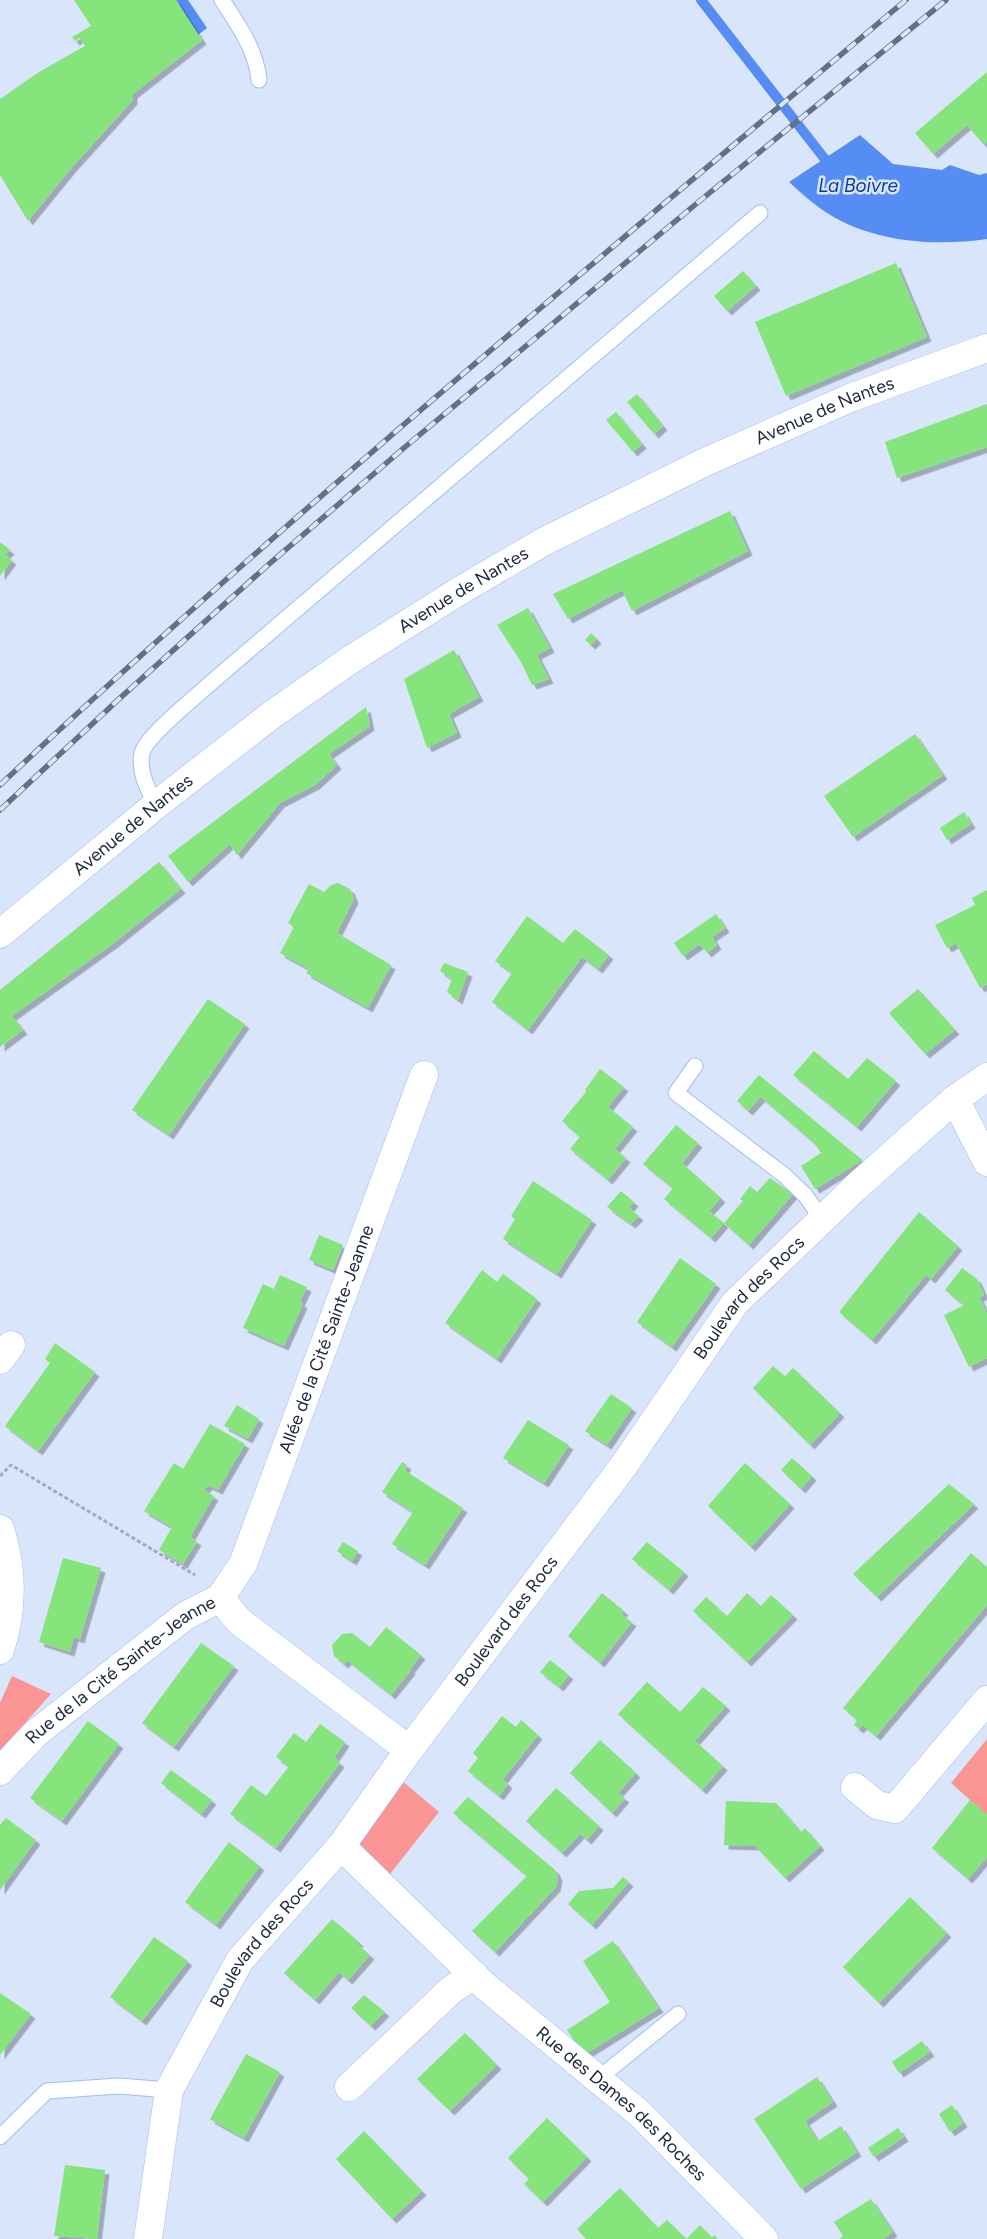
<svg xmlns="http://www.w3.org/2000/svg" width="987" height="2239" font-family="Figtree,sans-serif">
	<defs>
		<filter id="shadow"><feDropShadow dx="4.5" dy="4.5" stdDeviation="0" flood-color="#0004"/></filter>
	</defs>
	<rect width="100%" height="100%" fill="#d9e5fa"/>
	<path fill="#fb9593" d="M12,1676L51,1694L0,1751V1703Z
		M987,1739V1815L951,1783Z
		M401,1780L439,1812L386,1879L350,1849Z"/>
	<path fill="#558df5" d="M176,0H188L207,28L198,35Z
		M860,135L893,164L942,170L950,165L979,175L987,173V239C932,247 868,242 821,209C810,201 799,191 789,182Z"/>
	<g fill="none" stroke-linecap="round" stroke-linejoin="round">
		<path stroke="#558df5" stroke-width="10" d="M701,0L824,158L833,167"/>
	</g>
	<path fill="#86e47b" filter="url(#shadow)" d="M74,0H176L202,40L133,94V100L72,167L28,221L0,175V99L39,72L85,46L80,38L75,41L72,37L91,26Z
		M987,72V141L983,144L967,125L933,154L915,133Z
		M896,263L927,337L786,396L755,322Z
		M743,271L756,286L727,311L714,296Z
		M637,394L663,426L654,434L627,402Z
		M987,404V447L897,478L885,442Z
		M616,412L642,444L633,452L606,420Z
		M730,511L748,551L632,611L622,590L568,619L553,594Z
		M0,542L10,550L5,555L12,560L0,576Z
		M528,608L550,648L537,655L549,679L532,685L521,662L497,625Z
		M591,633L597,639L591,645L585,640Z
		M454,650L479,697L449,714L457,733L427,748L404,679Z
		M366,707L370,726L329,754L337,765L315,785L280,803L237,855L230,844L188,882L168,856Z
		M915,734L943,775L853,837L824,796Z
		M964,812L971,824L947,840L940,828Z
		M159,862L181,889L115,942L12,1016L23,1030L0,1047V990Z
		M338,883L350,889L354,899L337,933L391,965L368,1008L306,973L309,969L280,953L294,927L288,923L309,884L324,892L331,885Z
		M987,890V984L980,988L956,943L947,948L935,925L975,905L972,898Z
		M716,914L725,928L712,937L717,945L707,953L700,944L683,956L674,943Z
		M527,916L563,943L575,929L609,955L598,969L582,957L528,1030L492,1002L512,973L495,961Z
		M444,963L468,972L458,1000L447,992L452,979L440,971Z
		M918,989L955,1030L925,1054L889,1013Z
		M208,999L245,1024L169,1135L132,1110Z
		M814,1051L848,1079L867,1058L896,1081L857,1127L793,1075Z
		M600,1069L624,1087L608,1107L633,1127L615,1149L626,1158L608,1180L570,1149L580,1137L562,1121L586,1092L585,1090Z
		M759,1075L861,1159L863,1160L815,1189L801,1166L821,1153L815,1144L761,1097L748,1111L737,1101Z
		M676,1125L698,1143L682,1163L721,1198L709,1211L724,1223L711,1238L664,1199L673,1188L643,1164Z
		M770,1178L793,1194L749,1245L724,1223L743,1201L740,1199L750,1186L757,1192Z
		M533,1181L592,1220L557,1274L503,1239L515,1219L511,1216Z
		M621,1191L634,1202L629,1208L639,1216L631,1224L607,1207Z
		M919,1212L958,1246L931,1279L926,1275L872,1340L839,1312Z
		M319,1235L343,1245L333,1270L309,1260Z
		M680,1258L716,1284L672,1347L637,1322Z
		M962,1268L977,1279L984,1295L979,1297L987,1314V1358L969,1367L944,1315L964,1305L945,1290Z
		M482,1270L497,1282L503,1274L537,1299L497,1359L445,1323Z
		M280,1275L307,1287L300,1302L303,1304L284,1346L243,1328L263,1284L274,1289Z
		M55,1343L95,1372L38,1451L5,1426L50,1363L45,1359Z
		M773,1366L785,1376L793,1368L840,1413L810,1445L753,1388Z
		M611,1394L632,1408L607,1445L585,1431Z
		M237,1405L259,1419L248,1439L224,1426Z
		M528,1420L569,1445L544,1483L503,1458Z
		M210,1424L245,1444L218,1490L208,1485L204,1490L214,1496L190,1537L197,1541L183,1564L159,1550L172,1527L144,1511L174,1463L183,1469Z
		M792,1458L812,1476L801,1489L781,1470Z
		M402,1462L407,1465L404,1470L463,1508L425,1565L392,1544L413,1512L382,1492Z
		M745,1463L790,1504L751,1547L708,1506Z
		M949,1484L974,1504L877,1597L853,1574Z
		M343,1542L358,1551L352,1561L337,1551Z
		M647,1542L684,1572L669,1590L632,1559Z
		M971,1553L987,1567V1605L876,1736L863,1725L859,1729L854,1725L857,1720L843,1708Z
		M63,1558L101,1568L80,1639L74,1637L70,1652L39,1642Z
		M602,1593L624,1611L621,1614L632,1622L600,1663L568,1636Z
		M747,1593L761,1606L771,1595L793,1615L747,1662L693,1611L706,1597L727,1616Z
		M386,1627L421,1655L410,1669L411,1670L391,1695L347,1660L344,1664L334,1656L332,1645L342,1634L352,1633L370,1647Z
		M201,1643L234,1666L174,1747L142,1723Z
		M550,1660L569,1675L559,1687L540,1672Z
		M647,1682L680,1712L703,1687L726,1706L695,1741L723,1766L702,1790L618,1714Z
		M502,1716L516,1727L521,1720L538,1735L503,1779L508,1784L499,1796L468,1771L478,1758L473,1753Z
		M88,1721L119,1744L62,1821L30,1798Z
		M320,1724L345,1742L334,1758L340,1763L276,1848L230,1814L251,1785L266,1796L289,1766L276,1757L294,1733L306,1742Z
		M600,1740L636,1773L618,1793L625,1798L612,1813L570,1773Z
		M171,1770L212,1800L201,1814L161,1783Z
		M556,1788L599,1826L587,1840L580,1834L562,1853L526,1821Z
		M468,1797L555,1870L558,1877L556,1887L495,1952L472,1931L527,1876L453,1813Z
		M970,1800L987,1815V1857L968,1879L932,1848Z
		M726,1801L776,1803L801,1832L805,1828L820,1846L785,1878L755,1846L724,1845Z
		M6,1818L36,1840L0,1890V1825Z
		M229,1842L260,1866L216,1925L185,1902Z
		M623,1877L629,1882L592,1925L568,1904L579,1891L613,1888Z
		M910,1897L947,1933L879,2003L843,1967Z
		M332,1919L359,1942L357,1944L370,1955L348,1980L339,1972L315,2000L284,1973Z
		M154,1937L188,1961L142,2021L110,1997Z
		M613,1941L659,2008L584,2055L567,2030L610,2002L583,1961Z
		M0,1993L31,2014L0,2055Z
		M364,1995L385,2012L371,2026L351,2008Z
		M465,2033L497,2065L450,2111L417,2079Z
		M922,2041L930,2052L899,2073L892,2062Z
		M246,2054L280,2072L244,2138L210,2119Z
		M817,2077L833,2102L805,2121L818,2141L841,2126L857,2152L801,2189L754,2119Z
		M952,2105L963,2123L950,2132L939,2114Z
		M547,2118L587,2157L543,2202L524,2184L529,2179L508,2158Z
		M898,2128L904,2137L874,2157L868,2148Z
		M364,2131L422,2191L392,2219L336,2159Z
		M65,2165L105,2170L97,2239L54,2236Z
		M620,2188L658,2228L667,2220L686,2239H586L577,2229Z
		M871,2199L893,2232L883,2239H839L843,2236L834,2222Z
		M700,2225L712,2238L714,2235L718,2239H686Z"/>
	<g fill="none" stroke-linecap="round" stroke-linejoin="round">
		<defs>
			<path id="lane" d="M222,0C238,25 256,49 259,80
				M156,805C148,789 138,772 142,753C146,736 198,695 213,681L760,213
				M695,1066L676,1093L784,1175L805,1195L822,1219
				M599,2078L678,2014
				M0,2137L47,2091L118,2086L169,2090"/>
			<g id="street">
				<path d="M955,1099L987,1162"/>
				<path d="M0,1360L11,1345"/>
				<path d="M0,1529C13,1569 13,1610 0,1650"/>
				<path id="s1" d="M220,1598L243,1564L424,1075"/>
				<path id="s2" d="M0,1771L36,1733L185,1616L220,1598L239,1621L409,1750"/>
				<path d="M855,1787L877,1805L895,1809L987,1700"/>
				<path id="s3" d="M341,1846L485,1986L639,2113L764,2239"/>
				<path d="M349,2087L451,1990L474,1975"/>
				<path id="s4" d="M148,2239L169,2090L240,1960L341,1846L409,1750L622,1468L735,1303L855,1188L923,1127L955,1099L987,1077"/>
			</g>
			<g id="secondary">
				<path id="s5" d="M0,934L156,805L270,716L350,660L456,593L543,542L703,463L850,398L987,348"/>
			</g>
		</defs>
		<use href="#lane" stroke="#a2bef0" stroke-width="17"/>
		<use href="#street" stroke="#a2bef0" stroke-width="29"/>
		<use href="#secondary" stroke="#a2bef0" stroke-width="29"/>
		<path stroke="#a0abc0" stroke-width="3" stroke-dasharray="4 2.5" stroke-linecap="butt" d="M0,1476L11,1465L195,1575"/>
		<use href="#lane" stroke="#fff" stroke-width="15"/>
		<use href="#street" stroke="#fff" stroke-width="28"/>
		<use href="#secondary" stroke="#fff" stroke-width="28"/>
		<defs>
			<path id="rail" d="M0,785C292,512 600,258 906,0
				M0,810L119,699L268,565L405,447L702,199L946,0"/>
		</defs>
		<use href="#rail" stroke="#647084" stroke-width="5.5"/>
		<use href="#rail" stroke="#d9e5fa" stroke-width="4" stroke-dasharray="11" stroke-linecap="butt"/>
	</g>
	<g text-anchor="middle" dominant-baseline="central" stroke-width="5" stroke-linejoin="round" paint-order="stroke">
		<g font-size="18" fill="#1c273a" stroke="#d9e5fa">
			<text stroke="none"><textPath href="#s5" startOffset="982">Avenue de Nantes</textPath></text>
			<text stroke="none"><textPath href="#s5" startOffset="578">Avenue de Nantes</textPath></text>
			<text stroke="none"><textPath href="#s5" startOffset="172">Avenue de Nantes</textPath></text>
			<text stroke="none"><textPath href="#s4" startOffset="1135">Boulevard des Rocs</textPath></text>
			<text stroke="none"><textPath href="#s1" startOffset="281">Allée de la Cité Sainte-Jeanne</textPath></text>
			<text stroke="none"><textPath href="#s4" startOffset="730">Boulevard des Rocs</textPath></text>
			<text stroke="none"><textPath href="#s2" startOffset="158">Rue de la Cité Sainte-Jeanne</textPath></text>
			<text stroke="none"><textPath href="#s4" startOffset="325">Boulevard des Rocs</textPath></text>
			<text stroke="none"><textPath href="#s3" startOffset="381">Rue des Dames des Roches</textPath></text>
		</g>
		<g font-size="19" font-style="italic" fill="#0c3c97" stroke="#d9e5fa">
			<text x="858" y="185">La Boivre</text>
		</g>
	</g>
</svg>
